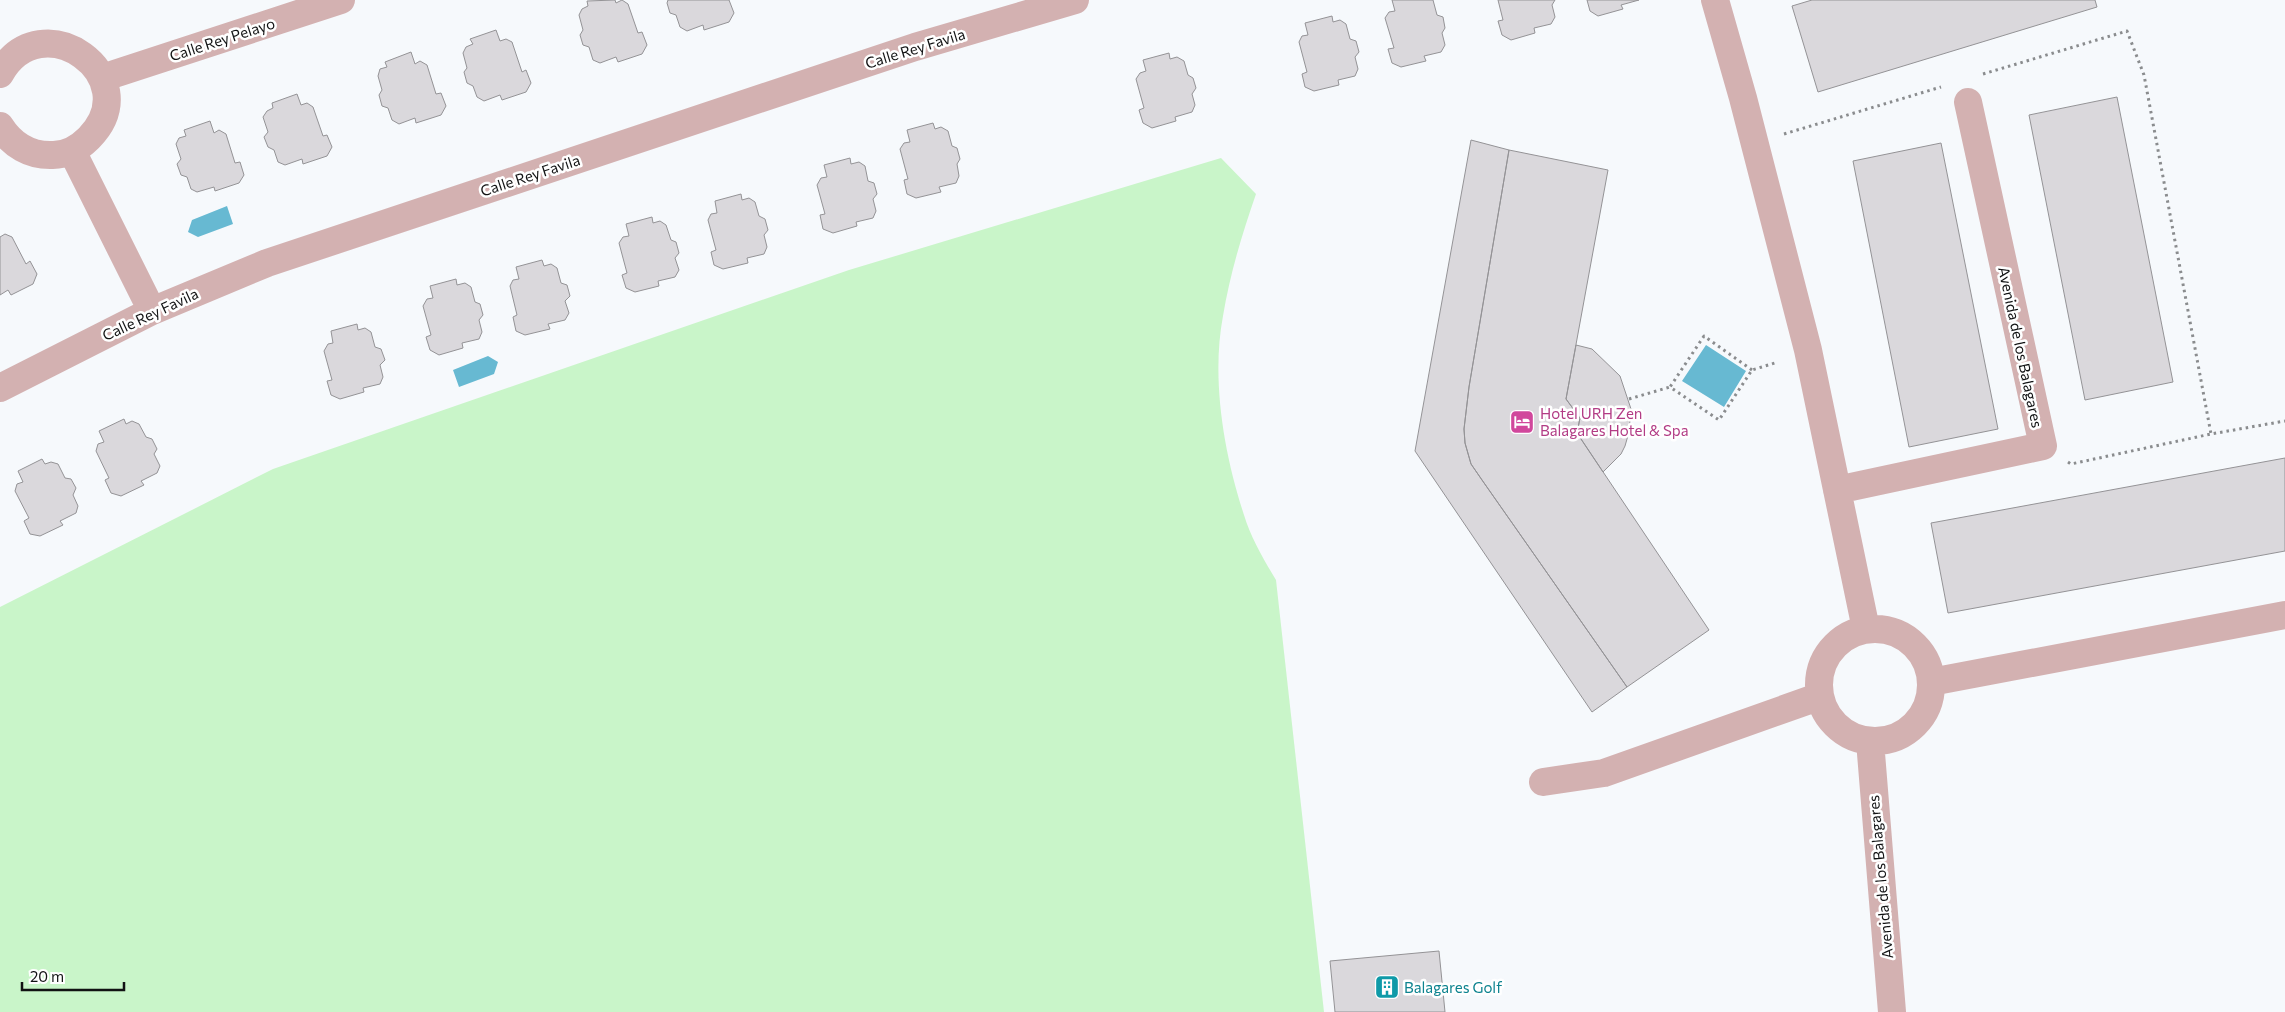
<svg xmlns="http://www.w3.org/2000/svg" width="2285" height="1012" font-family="Commissioner,sans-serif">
	<rect width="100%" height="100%" fill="#f6f9fc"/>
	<path fill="#c9f5c9" d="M1221,158L1256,194C1242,234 1230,274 1223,316C1211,379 1224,454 1244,515C1251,538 1264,560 1276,580L1324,1012H0V607L273,469L849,270Z"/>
	<path fill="#67b9d2" d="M227,206L233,224L198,237L188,232L192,220Z
		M1706,345L1746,371L1724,407L1682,381Z
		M488,356L498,362L494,374L459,387L453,370Z"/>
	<path fill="#dad8dc" stroke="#949396" d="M615,0L616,3L622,0L628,4L638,33L642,32L647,45L642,54L618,62L616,57L600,63L593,60L589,47L583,45L580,35L583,30L579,15L582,9L588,6L587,1Z
		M668,0H729L734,13L729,22L704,30L703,25L687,31L680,27L676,15L670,13L667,3Z
		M1392,0H1433L1437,15L1443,17L1445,28L1442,33L1445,45L1441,52L1424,56L1426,61L1401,67L1392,63L1388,49L1394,48L1385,18L1389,12L1395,11Z
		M1498,0H1555L1552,5L1555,17L1551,24L1534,28L1535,33L1511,40L1502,35L1498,21L1503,20Z
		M1587,0H1639L1621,5L1623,9L1598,16L1590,11Z
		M1812,0H2095L2097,7L1818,92L1792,6Z
		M1332,16L1333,22L1340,20L1346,24L1350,39L1356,41L1359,52L1355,57L1358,69L1355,76L1338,80L1339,85L1314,91L1305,87L1302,74L1307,72L1299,42L1302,36L1308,35L1305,23Z
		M496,30L500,41L506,39L512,42L522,72L526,70L531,83L526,92L502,100L500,95L484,101L477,97L473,86L467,83L464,72L467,68L463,53L466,47L473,44L470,39Z
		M411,52L415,64L420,61L427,65L436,94L441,93L446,106L441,115L416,123L415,118L399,124L392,120L388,108L382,106L379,95L382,90L378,76L380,69L387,67L385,62Z
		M1169,53L1170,59L1177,57L1184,61L1188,75L1193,78L1196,88L1192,94L1195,105L1192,112L1175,117L1176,121L1152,128L1143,123L1139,110L1144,108L1136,79L1140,73L1146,71L1143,60Z
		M297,94L301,105L307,103L313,107L323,136L327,135L332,147L327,156L303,164L302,159L285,165L278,162L274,150L268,147L264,137L268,132L263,117L267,111L273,108L272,103Z
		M2117,97L2173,382L2085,400L2029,115Z
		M210,121L214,133L219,130L226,134L235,163L240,162L244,175L239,183L215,191L214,187L197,192L191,189L187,177L181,175L177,164L181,159L176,144L179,138L186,136L184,130Z
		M933,123L935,129L941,127L948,131L952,146L957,148L960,159L957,164L959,176L956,183L939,187L941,192L916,198L907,194L904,180L908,179L900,149L904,143L910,142L907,130Z
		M1471,140L1509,150L1469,387L1464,429L1465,443L1471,464L1482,480L1627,687L1592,712L1415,451Z
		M1941,143L1998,429L1909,447L1853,161Z
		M1509,150L1608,170L1566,399L1580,418L1577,433L1709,630L1627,687L1482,480L1471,464L1465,443L1464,429L1469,387Z
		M850,158L851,164L859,162L865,166L868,181L874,183L877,194L873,199L876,211L873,218L856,222L857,226L833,233L823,229L820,215L825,214L817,185L821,178L827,177L824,165Z
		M741,194L742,200L749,198L755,202L759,216L765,219L768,230L764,235L767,247L764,254L747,258L748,263L723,269L714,265L711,252L716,250L708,220L711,214L717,213L715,201Z
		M652,217L653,223L660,221L666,225L671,240L676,242L679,253L675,258L679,270L675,277L658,281L659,286L635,292L626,288L622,275L627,273L619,243L623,237L629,236L626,224Z
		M5,234L12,237L26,264L30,261L37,274L33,284L11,295L8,290L0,295V237Z
		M542,260L544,266L551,264L557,268L561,283L567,285L570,296L565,301L569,313L565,320L548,324L550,329L525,335L516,331L513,317L517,315L510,286L513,280L519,279L516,267Z
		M456,279L457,285L465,283L471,287L475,302L480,304L483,315L479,320L482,332L479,339L462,343L463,348L439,355L430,350L426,337L431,335L423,306L427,299L433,298L430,286Z
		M357,324L358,330L365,328L371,332L375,347L381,349L385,360L380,365L383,377L380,384L363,388L364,392L340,399L331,395L327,381L332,380L324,351L328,344L333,343L331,331Z
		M1576,345L1592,349L1620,376L1631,409L1629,432L1625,446L1621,454L1603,472L1577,433L1580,418L1566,399Z
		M124,419L126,424L132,421L139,424L146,437L152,439L157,449L154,454L160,466L157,473L141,481L144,485L121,496L111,493L105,480L109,478L96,451L98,444L104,442L99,431Z
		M2285,458V551L1948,613L1931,523Z
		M42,459L45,464L51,462L58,464L65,478L71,479L76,488L73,495L78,506L76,513L60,521L63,525L40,536L30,534L24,521L29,518L15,491L17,484L23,482L18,471Z
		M1439,951L1445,1012H1335L1330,961Z"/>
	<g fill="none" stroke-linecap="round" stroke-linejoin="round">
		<path stroke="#8a8c8e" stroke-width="3" stroke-dasharray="2.5 4" stroke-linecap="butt" d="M1983,74L2127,31L2144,75L2211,434
			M1784,134L1941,87
			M1752,370L1704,336L1670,387L1719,420L1752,370L1778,362
			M1629,399L1670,387
			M2068,462L2071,464L2211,434L2285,421"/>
		<path stroke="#d3b1b1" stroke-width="28" d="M1715,0L1743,98L1808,350L1866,629
			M0,74C41,0 149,77 89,138C79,148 68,155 53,155C30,156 12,145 0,126
			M102,78L341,0
			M72,151L152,311
			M0,388L152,311L267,263L915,47L1075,0
			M1837,490L2043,446L1968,102
			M1819 685a56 56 0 1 1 112 0a56 56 0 1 1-112 0Z
			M1931,682L2285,615
			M1870,741L1892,1012
			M1543,782L1604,773L1818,697"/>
	</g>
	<defs>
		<symbol id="hotel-square" viewBox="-11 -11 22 22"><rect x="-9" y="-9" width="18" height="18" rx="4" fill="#d1479c" stroke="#fff"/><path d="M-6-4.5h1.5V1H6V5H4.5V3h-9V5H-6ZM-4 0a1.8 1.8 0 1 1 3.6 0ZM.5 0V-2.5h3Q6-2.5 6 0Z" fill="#fff"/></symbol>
		<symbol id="building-square" viewBox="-11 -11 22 22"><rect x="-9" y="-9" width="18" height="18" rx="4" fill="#0f9aa8" stroke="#fff"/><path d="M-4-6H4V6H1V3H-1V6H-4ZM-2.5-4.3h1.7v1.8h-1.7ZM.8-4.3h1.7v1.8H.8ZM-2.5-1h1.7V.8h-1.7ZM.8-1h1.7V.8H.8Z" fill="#fff"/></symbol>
	</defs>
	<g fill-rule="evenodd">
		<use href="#hotel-square" x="1508" y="408" width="28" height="28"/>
		<use href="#building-square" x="1373" y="973" width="28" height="28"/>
	</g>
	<g text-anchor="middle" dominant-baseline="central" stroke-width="5" stroke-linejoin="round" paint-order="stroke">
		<g font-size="15" fill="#111213" stroke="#fff">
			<text transform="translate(222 39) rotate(-18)">Calle Rey Pelayo</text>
			<text transform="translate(915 48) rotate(-17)">Calle Rey Favila</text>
			<text transform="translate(530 175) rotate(-18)">Calle Rey Favila</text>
			<text transform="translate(150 314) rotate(-25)">Calle Rey Favila</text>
			<text transform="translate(2021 347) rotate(78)">Avenida de los Balagares</text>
			<text transform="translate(1880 877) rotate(-95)">Avenida de los Balagares</text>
		</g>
		<g font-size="15" fill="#b23c85" stroke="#fff" text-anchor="start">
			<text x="1540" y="413">Hotel URH Zen<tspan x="1540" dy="17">Balagares Hotel &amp; Spa</tspan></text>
		</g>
		<g font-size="15" fill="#0d838f" stroke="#fff" text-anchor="start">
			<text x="1404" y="987">Balagares Golf</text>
		</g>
	</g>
	<path d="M22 982v8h102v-8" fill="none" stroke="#111213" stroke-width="2.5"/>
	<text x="30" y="982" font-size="15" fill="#111213" stroke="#ffffff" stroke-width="4" paint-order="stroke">20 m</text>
</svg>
